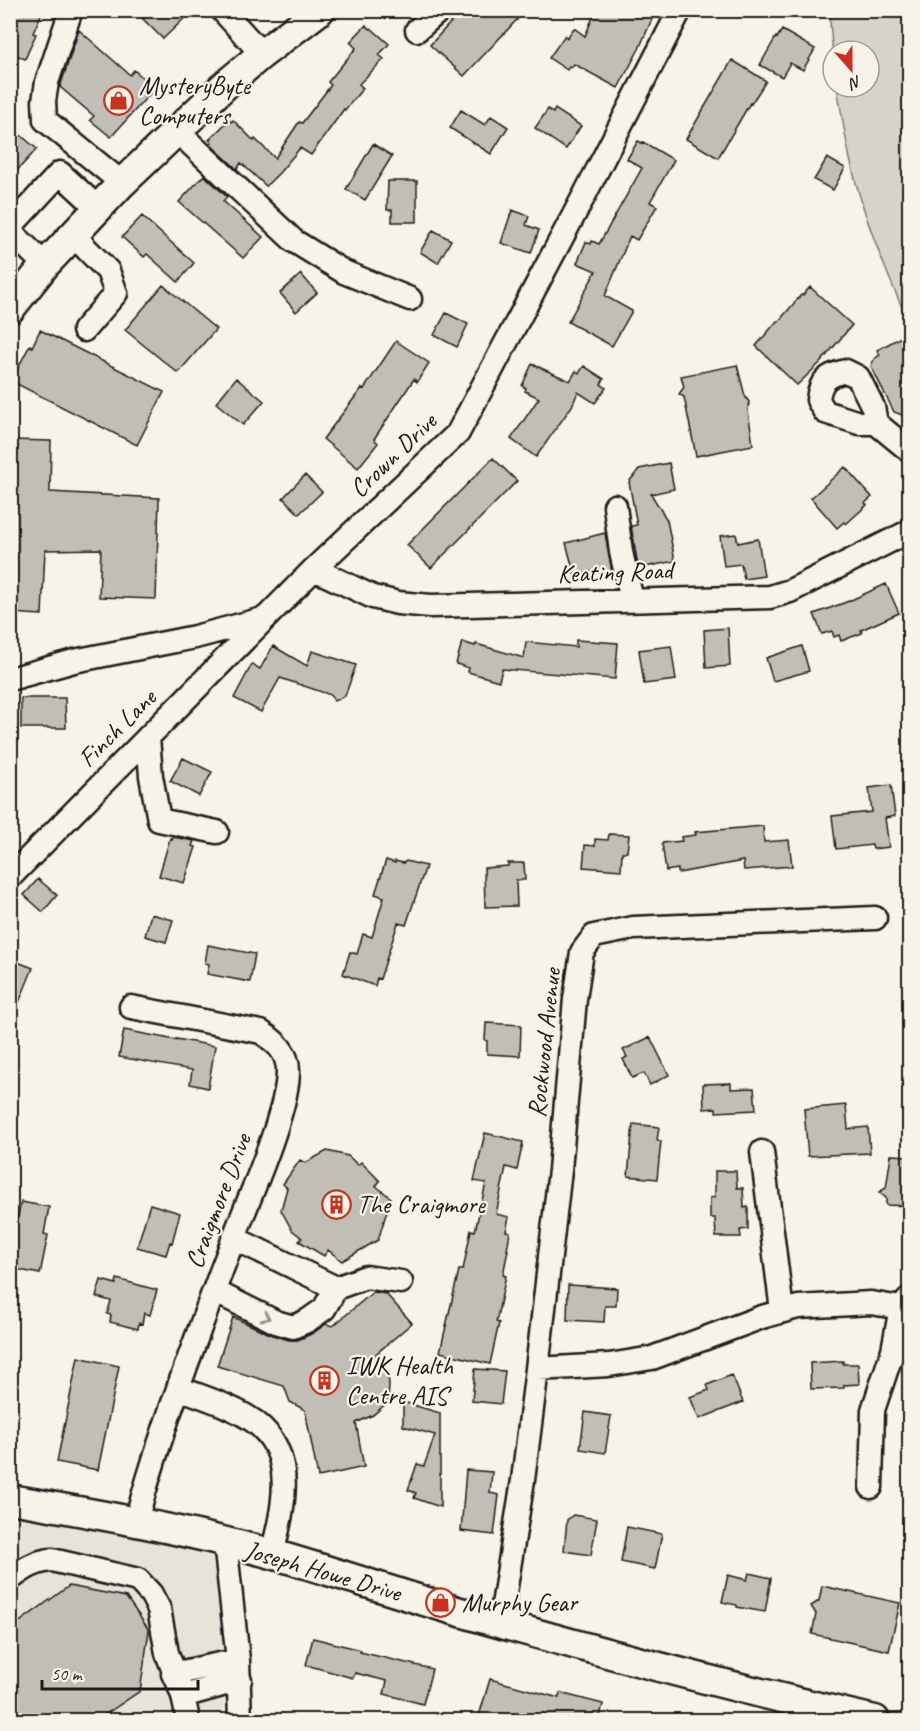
<svg xmlns="http://www.w3.org/2000/svg" width="920" height="1731" font-family="Caveat,sans-serif">
	<rect width="100%" height="100%" fill="#f7f3e8"/>
	<filter id="ink" filterUnits="userSpaceOnUse"><feTurbulence type="fractalNoise" baseFrequency=".0167" numOctaves="2"/><feDisplacementMap in="SourceGraphic" scale="12" xChannelSelector="R" yChannelSelector="G"/><feConvolveMatrix kernelMatrix="1 2 1 2 8 2 1 2 1" color-interpolation-filters="sRGB"/></filter>
	<g filter="url(#ink)">
		<path fill="#e6e3d9" d="M10,1498L232,1545L223,1720H11Z"/>
		<path fill="#d7d3cb" stroke="#7a7874" stroke-width="1.5" d="M829,11H909V323C885,270 863,216 850,159C845,135 841,111 837,87H869V51H833V55Z"/>
		<path fill="#c0beb5" stroke="#1c1c1c" stroke-width="1.5" d="M10,10H43L33,33L36,34L25,59L10,52Z
			M134,10H193L163,39Z
			M462,10H526L464,76L430,45Z
			M596,10H656L639,49L618,88L574,64L571,68L569,66L567,70L549,58L565,35L567,38L574,28L585,36Z
			M366,25L370,29L371,28L389,44L379,55L384,59L359,84L363,88L345,110L344,109L311,155L300,148L280,172L266,186L241,163L237,169L210,144L212,142L209,140L229,120L231,122L233,120L254,141L255,139L275,158L299,122L302,123L331,85L328,82L356,48L350,42Z
			M79,30L130,75L134,70L155,88L111,137L90,120L94,116L60,87Z
			M782,30L815,49L803,70L790,63L782,77L760,65L776,37L777,38Z
			M732,60L766,81L751,104L750,103L718,158L686,139Z
			M548,109L553,113L555,109L581,126L566,149L535,128Z
			M461,110L485,125L491,116L508,127L491,154L450,128Z
			M10,126L37,149L10,178Z
			M638,141L642,143L643,142L674,160L650,202L657,206L637,240L630,236L605,296L632,311L612,346L568,322L596,271L577,263L586,242L591,244L592,241L599,244L642,168L627,159Z
			M373,144L392,156L365,200L346,189Z
			M827,158L845,168L833,190L814,180Z
			M204,175L227,197L223,201L263,237L243,258L179,202Z
			M388,181H417V222H392V210H387Z
			M512,210L529,216L526,225L539,230L531,253L501,243Z
			M142,216L194,263L178,282L147,254L144,257L122,237Z
			M433,230L451,240L438,263L420,252Z
			M301,274L317,293L296,312L280,293Z
			M163,285L216,329L178,373L125,330Z
			M810,287L852,325L821,362L797,385L756,346L777,321H779L801,295H803Z
			M446,313L468,324L457,347L434,335Z
			M40,330L164,392L137,445L11,381L30,345L32,347Z
			M903,336L909,349V411L902,415L894,412L871,366L874,359L880,355L877,350Z
			M396,341L429,363L417,382L414,379L374,439L378,443L358,468L323,439L362,388L364,389Z
			M532,364L570,381L576,371L579,373L584,366L604,379L601,384L606,388L595,403L578,392L572,406L536,457L511,439L539,398L525,391L526,388L522,386Z
			M737,365L745,396L749,402L748,410L753,445L696,456L684,397L679,394L684,387L681,376Z
			M236,378L264,401L243,425L216,403Z
			M10,440L51,441L50,492L159,498L156,599L99,597L101,549L45,550L42,615L10,613Z
			M493,458L517,481L431,568L407,545Z
			M669,463L674,489L651,494L667,520L675,561L645,567V564L638,566L631,526L637,525L629,482L639,469Z
			M845,467L872,497L865,503L867,505L846,524L844,522L837,528L811,498Z
			M305,475L322,492L299,514L283,498Z
			M605,533L612,572L604,574L603,569L575,576L566,543Z
			M736,534L738,543L758,539L764,576L744,579L741,564L724,566L720,536Z
			M886,584L899,613L861,630L862,633L841,641L839,635L834,637L832,631L822,634L814,614L849,601Z
			M728,628L730,666L706,668L704,630Z
			M576,640L618,643L615,679L502,669L499,681L468,672L469,668L456,664L462,642L475,646L476,644L524,658L526,642L576,647Z
			M273,646L307,666L312,651L356,665L345,696L334,701L331,695L280,678L261,712L234,698L252,664L260,669Z
			M671,646L676,680L644,684L639,650Z
			M802,646L809,671L773,681L766,658Z
			M21,698H65L66,728H21Z
			M183,758L212,772L199,796L170,781Z
			M891,785L895,816L885,818L889,847L873,849L872,845L836,849L832,816L872,812L869,788Z
			M763,826L764,842L789,840L792,866L744,870L743,861L678,873V869L666,871L662,843L682,841L681,837L696,835L695,832Z
			M609,834L629,835L627,852H622L621,870L583,867L585,845L595,846V839L608,840Z
			M173,837L194,841L192,846L196,847L184,883L159,876L170,838L172,839Z
			M386,860L395,863V861L403,863L406,861L426,866L406,925L398,923L380,979L377,978L375,986L343,974L350,952L357,954L363,934L372,937L384,897L375,894Z
			M508,863H524L525,880H516L517,906L485,907L484,868L508,866Z
			M38,879L57,895L43,912L24,895Z
			M151,914L173,920L166,942L145,936Z
			M208,945L255,954L250,982L207,974L209,964L205,963Z
			M10,959L33,968L11,1022L10,1021Z
			M486,1023L521,1025L520,1056L487,1054V1041L485,1040Z
			M124,1030L176,1040V1039L215,1046L208,1088L190,1084L192,1070L119,1057Z
			M650,1037L669,1075L650,1085L644,1073L632,1078L623,1059L627,1057L623,1050Z
			M731,1083V1089L754,1088L756,1110L716,1112V1108L704,1109L703,1084Z
			M846,1105L848,1129L868,1127L870,1153L808,1156L804,1109Z
			M633,1124L659,1127L657,1140L661,1141L657,1179L628,1176Z
			M485,1133L523,1142L517,1170L506,1167L496,1214L509,1217L506,1231L510,1232L507,1250H508L503,1275L506,1276L496,1322L499,1323L490,1364L440,1352L459,1270H463L471,1230L475,1231L486,1183L474,1181Z
			M327,1151L348,1156L358,1165L361,1162L380,1181L376,1186L391,1198L378,1240L342,1261L328,1250L324,1256L299,1241L302,1238L292,1230L281,1210L287,1188L283,1184L300,1160L305,1163Z
			M891,1155L909,1156V1206L886,1205V1198L879,1192L886,1188Z
			M715,1171H736L737,1188H743L744,1208L748,1207V1229L740,1230L741,1237H716L715,1218H710V1198L715,1197Z
			M21,1202L49,1207L44,1234L48,1235L40,1274L10,1268V1229L15,1230Z
			M150,1204L180,1213L172,1243L170,1242L166,1255L137,1247Z
			M117,1279L157,1290L150,1315L144,1313L142,1324L139,1323L138,1329L110,1322L111,1315L107,1314L111,1301L96,1297L101,1280L116,1284Z
			M568,1285L617,1288L616,1306H605L604,1322L567,1320Z
			M373,1292L386,1294L412,1323L376,1354L388,1375L389,1384L388,1402L373,1415L356,1423L364,1467L318,1477L305,1410L290,1402L284,1386L217,1366L233,1317L272,1335L289,1340H298L313,1333L326,1324L333,1326Z
			M78,1357L119,1366L98,1470L57,1462Z
			M843,1361V1364H858L859,1384L844,1385V1388L811,1389L810,1363Z
			M475,1369L505,1371L501,1404L472,1401Z
			M732,1375L743,1402L699,1419L690,1397L709,1390L707,1385Z
			M403,1402L440,1413V1507L414,1498L416,1493L408,1490L417,1464L424,1466L435,1435L403,1426Z
			M585,1412L611,1416L605,1453L580,1449Z
			M466,1470L492,1472L490,1493L499,1495L494,1535L461,1531Z
			M573,1515L597,1519L591,1555L564,1551L567,1520Z
			M627,1527L662,1534L655,1569L621,1562Z
			M749,1573L771,1578L765,1612L737,1607V1605L722,1602L728,1575L747,1580Z
			M69,1586L126,1597L149,1630L140,1691L97,1720H22L10,1705V1629Z
			M822,1586L900,1603L889,1651L812,1634L816,1614L811,1606L819,1601Z
			M313,1638L361,1650L360,1652L432,1669L423,1704L384,1694L387,1681L355,1673L353,1678L306,1665Z
			M490,1679L559,1698L560,1693L603,1704L599,1720H495L479,1716Z"/>
		<g fill="none" stroke-linecap="round" stroke-linejoin="round">
			<defs>
				<path id="minor" d="M71,10L47,82L44,101L45,120L122,183
					M222,10L262,54
					M417,30L440,10
					M176,130L294,241L344,272L410,299
					M10,227L60,173L98,208
					M10,231L45,265
					M73,235L108,271L116,293L84,330
					M876,423L873,407L858,377L846,371C827,375 820,381 818,400L825,412L859,423H876L910,451
					M615,506L621,552L632,600
					M314,569L373,597L398,603L431,606L770,597L790,591L910,531
					M10,679L74,661L195,637L263,619
					M148,737L151,776L159,820L217,832
					M10,877L314,569L458,433L585,194L680,10
					M131,1007L261,1032C276,1042 288,1052 288,1071C288,1088 283,1105 278,1121C266,1162 248,1200 233,1240C198,1333 162,1426 136,1521
					M762,1152L782,1311
					M336,1288L366,1277L401,1282
					M214,1291L276,1322L293,1327L307,1321L324,1309L336,1288L234,1238
					M537,1369L609,1365L652,1358L762,1317L798,1307L871,1303L901,1308
					M179,1388C204,1398 233,1406 255,1422C298,1454 283,1510 272,1554
					M871,1487L873,1410L893,1350L901,1308L910,1298
					M225,1542L238,1660L240,1720
					M10,1579C24,1569 35,1561 52,1560L138,1580L151,1594L159,1609L167,1653L183,1696L188,1720
					M500,1624L523,1480L537,1369L560,1170L575,999L582,952L594,936L633,928L875,918
					M173,1674L238,1660
					M183,1696L240,1680"/>
				<path id="major" d="M10,309L45,265L122,183L224,86L262,54L320,10
					M10,1499C98,1514 186,1530 272,1554C349,1576 425,1603 502,1624C626,1659 750,1692 875,1720"/>
			</defs>
			<use href="#minor" stroke="#1c1c1c" stroke-width="27"/>
			<use href="#major" stroke="#1c1c1c" stroke-width="33"/>
			<use href="#minor" stroke="#f7f3e8" stroke-width="22"/>
			<use href="#major" stroke="#f7f3e8" stroke-width="28"/>
		</g>
		<defs><path id="oneway-chevron" d="M-2-3.5L2.5 0L-2 3.5" fill="none" stroke-width="1.6" stroke-linecap="round" stroke-linejoin="round" transform="scale(1.5)"/></defs>
		<use stroke="#94928c" href="#oneway-chevron" transform="translate(266 1317) rotate(27)"/>
	</g>
	<defs>
		<symbol id="shop-ring" viewBox="-11 -11 22 22"><circle r="9.5" fill="#f7f3e8" stroke="#c8321e" stroke-width="1.5"/><path d="M-5-2.5h2.3a2.7 3.5 0 0 1 5.4 0H5L5.5 6h-11ZM-1.5-2.5h3a1.5 2.3 0 0 0-3 0Z" fill="#c8321e"/></symbol>
		<symbol id="building-ring" viewBox="-11 -11 22 22"><circle r="9.5" fill="#f7f3e8" stroke="#c8321e" stroke-width="1.5"/><path d="M-4-6H4V6H1V3H-1V6H-4ZM-2.5-4.3h1.7v1.8h-1.7ZM.8-4.3h1.7v1.8H.8ZM-2.5-1h1.7V.8h-1.7ZM.8-1h1.7V.8H.8Z" fill="#c8321e"/></symbol>
	</defs>
	<g fill-rule="evenodd">
		<use href="#shop-ring" x="102" y="84" width="33" height="33"/>
		<use href="#building-ring" x="320" y="1188" width="33" height="33"/>
		<use href="#building-ring" x="308" y="1364" width="33" height="33"/>
		<use href="#shop-ring" x="424" y="1586" width="33" height="33"/>
	</g>
	<g text-anchor="middle" dominant-baseline="central" stroke-width="4.5" stroke-linejoin="round" paint-order="stroke">
		<g font-size="26" fill="#1c1c1c" stroke="#f7f3e8" text-anchor="start">
			<text x="139" y="85">MysteryByte<tspan x="139" dy="30">Computers</tspan></text>
			<text x="357" y="1204">The Craigmore</text>
			<text x="346" y="1365">IWK Health<tspan x="346" dy="30">Centre AIS</tspan></text>
			<text x="462" y="1602">Murphy Gear</text>
		</g>
		<g font-size="26" fill="#1c1c1c" stroke="#f7f3e8">
			<text transform="translate(393 455) rotate(-44)">Crown Drive</text>
			<text transform="translate(615 572) rotate(-2)">Keating Road</text>
			<text transform="translate(117 728) rotate(-45)">Finch Lane</text>
			<text transform="translate(544 1043) rotate(-84)">Rockwood Avenue</text>
			<text transform="translate(218 1201) rotate(-69)">Craigmore Drive</text>
			<text transform="translate(323 1571) rotate(16)">Joseph Howe Drive</text>
		</g>
	</g>
	<rect width="920" height="1731" fill="none" stroke="#f7f3e8" stroke-width="36"/>
	<rect x="18" y="18" width="884" height="1695" fill="none" stroke="#1c1c1c" stroke-width="2" filter="url(#ink)"/>
	<g transform="translate(851 69) rotate(159)"><circle r="28" fill="#f7f3e8" stroke="#9f9d96" stroke-width="1.5"/>
	<path d="M0-4.5L10 22L0 15L-10 22Z" fill="#c8321e"/>
	<text y="-9" font-size="16" font-weight="bold" text-anchor="middle" fill="#1c1c1c">N</text>
	</g>
	<path d="M42 1680v9h156v-9" fill="none" stroke="#1c1c1c" stroke-width="3"/>
	<text x="51" y="1680" font-size="18" fill="#1c1c1c" stroke="#f7f3e8" stroke-width="4.5" paint-order="stroke">50 m</text>
</svg>
